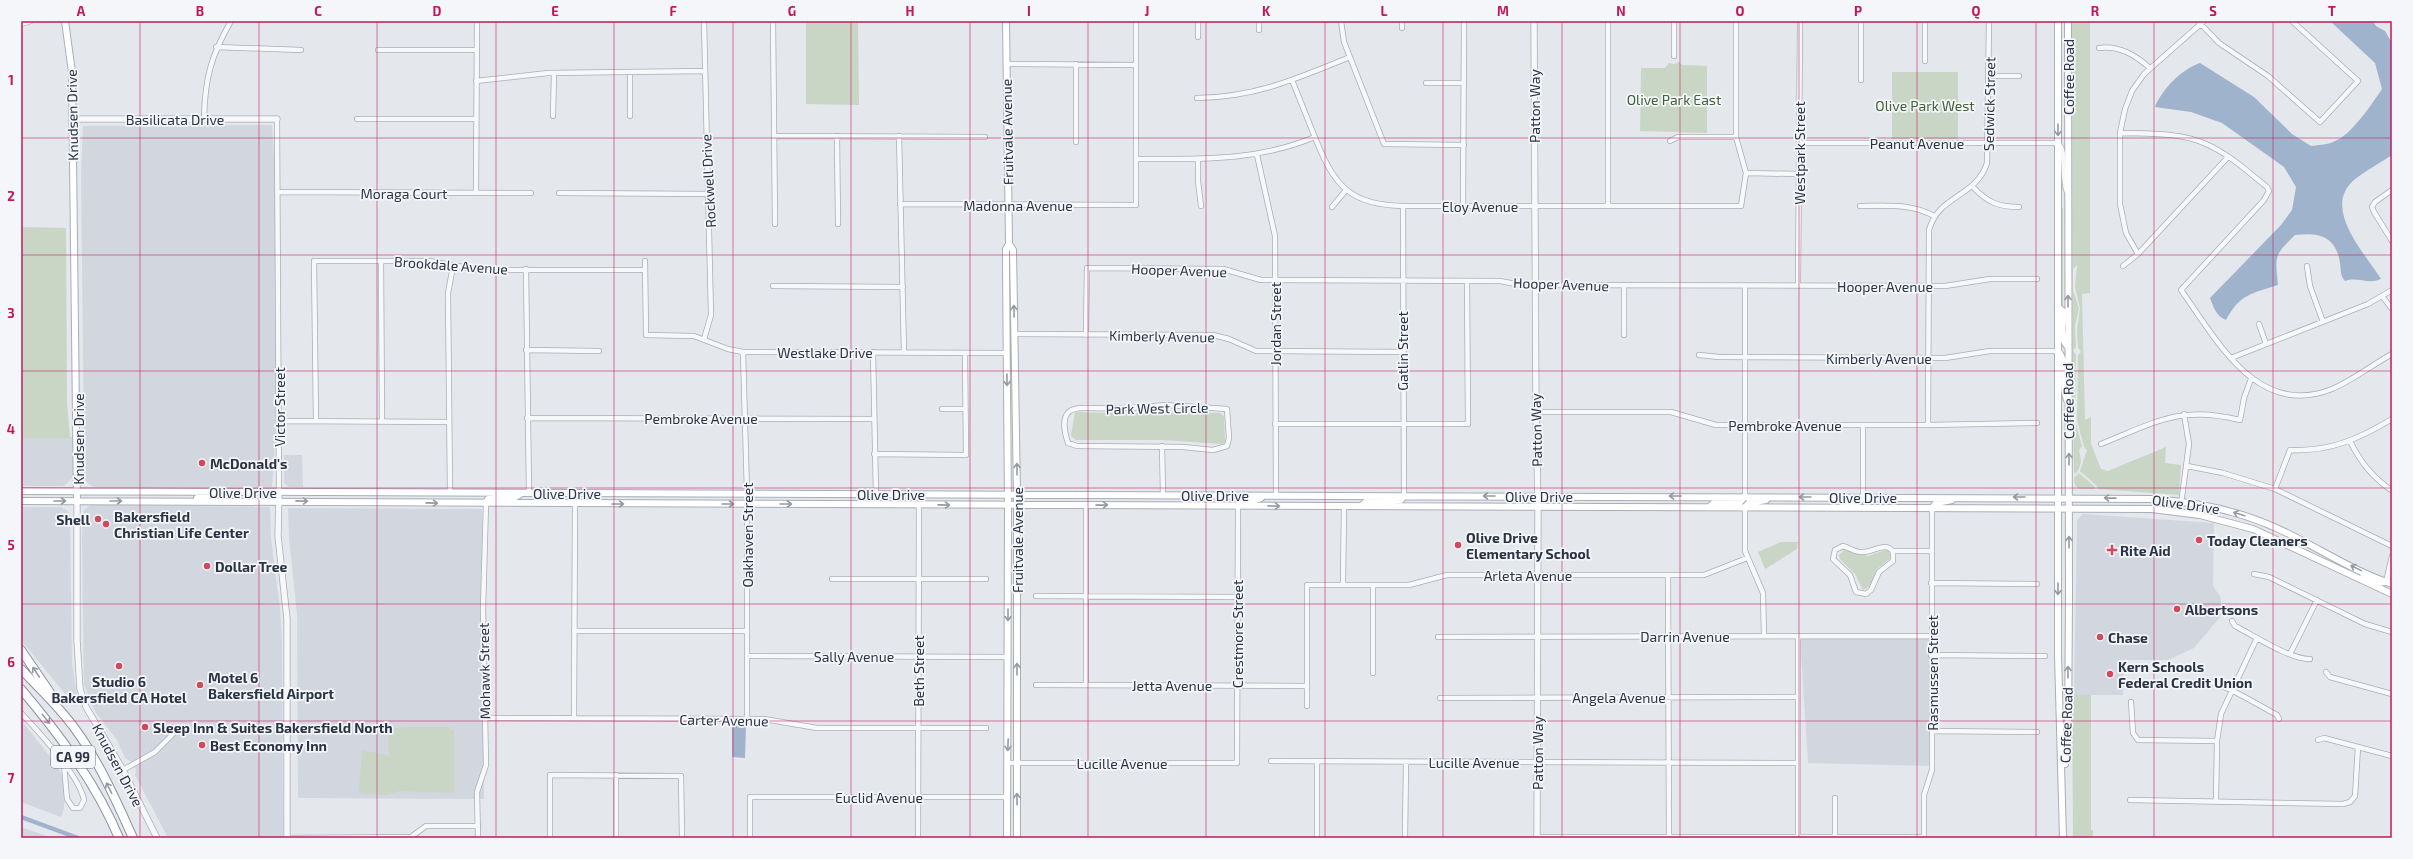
<svg xmlns="http://www.w3.org/2000/svg" width="2413" height="859" font-family="'Exo 2',sans-serif">
	<rect width="100%" height="100%" fill="#e4e7ec"/>
	<path fill="#d2d6de" d="M272,125L278,223L275,443L272,487H94L87,483L86,480L71,479L64,486H21V437H84L81,175L83,126Z
		M284,455H302L303,487H289L284,483Z
		M90,505L270,507L271,538L280,609L282,642L283,838H168L135,775L136,769L130,761L125,758L117,740L96,713L84,685L82,537L84,510Z
		M21,507H61L68,511L70,515L72,663L78,703L75,706L21,640Z
		M288,508L482,509L484,799L298,798L297,614L289,538Z
		M2083,514L2214,523L2213,586L2221,598V616L2194,648L2168,660H2123V695H2074L2077,520Z
		M1800,637H1932V766L1808,763Z
		M21,720L56,764L65,781L64,808L61,817L21,802Z
		M21,827L52,838H21Z"/>
	<path fill="#c9d6c5" d="M806,21H858L859,105L806,104Z
		M2072,21H2090V293L2082,294L2085,420L2091,417V444L2101,469L2108,471L2166,447L2165,463L2181,465L2179,495L2098,489L2096,485L2080,471L2087,450L2084,447L2077,420L2078,355L2081,352L2078,347L2077,330L2080,308L2075,287L2077,265L2073,269V290L2079,308L2075,326L2076,347L2073,350L2076,355L2075,415H2073Z
		M1679,62L1682,65L1707,66V133L1640,131L1641,68H1665L1669,63L1674,64Z
		M1892,72H1958V139H1892Z
		M2061,208H2063V328H2061Z
		M21,227L66,228L67,402L70,438H21Z
		M1075,412C1123,414 1171,412 1220,413L1224,416L1225,442L1222,444L1162,440H1076L1071,436Z
		M2076,424L2082,446L2079,450C2081,461 2083,462 2076,474L2074,472L2073,425Z
		M2079,473L2094,486L2095,489H2079L2075,485L2074,478Z
		M1781,542H1798L1797,549L1765,569L1758,552Z
		M1888,549L1891,558L1877,569L1870,586L1863,590L1855,574L1840,559L1839,555L1844,550L1868,556Z
		M2072,695H2091V830H2093V838H2073Z
		M408,727H448L454,731V793L399,791L386,795L362,794L359,791L362,750L389,756L388,729Z"/>
	<path fill="#9fb4cc" d="M2330,21H2373L2376,26L2385,31L2392,43V155C2380,163 2365,171 2354,180C2321,209 2366,254 2381,279C2367,285 2359,276 2345,281C2340,276 2341,270 2340,263C2336,236 2319,232 2295,235C2274,256 2275,255 2278,285C2251,294 2240,294 2226,320C2216,316 2214,308 2210,298L2281,225L2292,210L2296,187L2284,167L2222,123L2191,112L2155,107C2162,89 2182,69 2200,63L2254,97L2292,134L2311,146C2318,145 2326,145 2333,142C2351,136 2371,105 2382,89L2375,63Z
		M746,725L745,758L732,757V726Z"/>
	<g fill="none" stroke-linecap="round" stroke-linejoin="round">
		<path stroke="#9fb4cc" stroke-width="4.5" d="M21,817L78,838"/>
		<defs>
			<path id="minor" d="M704,21L711,315L704,339
				M773,21L775,224
				M1341,21L1344,42L1384,144L1464,145
				M2198,21L2219,43L2268,76L2320,122L2358,81L2292,21
				M21,24L31,21
				M1402,28V21
				M1259,30V21
				M1198,37V21
				M216,47L301,50
				M2099,48C2119,45 2135,55 2150,68
				M378,50H477
				M1674,56V21
				M1925,61V21
				M1006,64L1136,65
				M1989,76H2019
				M1292,80C1300,100 1308,120 1316,140C1335,187 1351,205 1403,206H1741L1746,173L1736,137V21
				M1861,80V21
				M476,81L548,73L705,71
				M1426,83H1464
				M1197,98C1256,97 1296,79 1350,57
				M553,116L554,73
				M630,116V72
				M204,118C205,78 211,56 231,21
				M277,119L279,492
				M357,119H476
				M2120,133C2149,134 2180,132 2206,144C2229,154 2248,172 2267,187L2269,191L2264,200L2181,290C2217,340 2257,419 2332,389C2353,380 2372,365 2392,354
				M774,136L985,137
				M837,136L838,224
				M899,136L904,353
				M1670,141L1678,137H1736
				M1076,142V64
				M1800,143H2058C2067,150 2061,179 2067,192
				M1257,155L1275,236L1276,495
				M1136,159C1200,159 1254,162 1315,137
				M1198,159V181L1201,206
				M1746,173L1799,174
				M1973,187C1987,202 1998,207 2019,207
				M2392,190L2375,202L2372,207L2374,212L2392,241
				M278,192L531,193
				M476,193L477,21
				M559,193L710,194
				M900,204L1136,205V21
				M1403,206L1404,496
				M1463,206L1464,21
				M1608,206V21
				M1860,206C1887,206 1911,203 1934,216
				M1332,207L1346,190
				M2138,254L2126,233L2120,204V133L2125,109L2132,91L2144,74L2204,21
				M381,261L382,421
				M645,261L646,335L694,336L728,349L743,352L1006,353
				M2123,266L2138,254L2228,157
				M2307,266L2310,286L2323,322
				M526,269L529,493
				M773,286L903,287
				M1745,286V497
				M1798,286L1800,21
				M2382,296L2392,309
				M2259,324L2266,344
				M1015,334L1213,335L1229,339L1256,351L1402,352
				M1086,335L1087,268L1223,269L1261,280L1500,281L1521,285L1945,286L1990,279H2037
				M1624,335V285
				M526,350L599,351
				M743,352L747,493V719
				M873,352L876,494
				M1699,355L1719,357L1945,358L1990,351H2058
				M2231,358L2368,304L2392,290
				M1166,405L1227,409L1229,438L1227,446L1213,450L1183,447L1077,446L1068,443C1065,434 1061,417 1070,411C1075,407 1082,408 1088,408C1115,409 1140,408 1166,405Z
				M942,409H965
				M1536,412H1671L1716,425H1928L2037,423
				M527,418L874,419
				M279,421L449,422
				M316,421L314,261H429L480,270H645
				M1275,424H1468L1467,281
				M1863,425V497
				M1928,425L1929,230C1939,194 1976,198 1987,163L1989,21
				M2350,441C2360,462 2372,477 2391,490L2392,488
				M2101,444C2156,422 2180,405 2240,420L2244,398L2251,379
				M1162,446L1163,495
				M874,454L966,455L965,353
				M2187,466L2223,473L2275,489L2392,546
				M2275,489L2290,450C2329,452 2359,439 2392,419
				M450,492L448,293L453,266
				M1745,507V551L1763,593L1764,636
				M2180,512L2189,444L2184,414
				M1843,546C1850,548 1855,552 1861,552C1873,553 1886,540 1893,552V561L1879,572L1871,590L1866,594L1856,592L1850,575L1833,559L1835,550Z
				M1893,551H1931
				M2254,574L2269,577L2365,624L2392,632
				M1668,575L1669,838
				M832,579H986
				M2386,582L2392,556
				M2386,582L2392,572
				M1931,583L2037,584
				M1343,585L1344,506
				M1373,585V673
				M1036,596L1237,597
				M2232,621L2235,626C2253,635 2291,660 2310,659
				M574,631H747
				M1798,636V838
				M1438,637L1931,636
				M2290,654L2317,600
				M1931,655L2045,656
				M747,656L1008,657
				M2326,672L2330,677L2392,694
				M2202,681C2219,680 2260,706 2277,715L2279,719
				M1036,685L1307,686
				M1086,685V505
				M1440,698L1798,697
				M2131,702L2133,733L2138,740L2217,741
				M1307,706V585H1409L1447,575H1704L1747,558
				M21,713C39,732 79,775 84,800L80,808H73L67,799L64,765
				M486,718L764,719L817,728H986
				M574,718L575,503
				M1932,731L2037,732
				M2318,740L2324,738L2392,756
				M1271,761L1798,763
				M1317,761V838
				M1007,763H1237L1238,505
				M123,770L155,752L175,732
				M616,775V838
				M2130,800L2343,804L2350,802L2355,796L2358,747
				M2216,800L2217,741L2221,714L2257,638
				M411,837L426,826H478
				M1537,837H1924
				M1835,837V798
				M287,838L411,837
				M478,838L477,792L486,765L483,610L486,503
				M550,838V775L681,776L682,838
				M750,838V797H1007
				M918,838L919,505
				M1405,838L1406,762
				M1924,838V795L1932,770V508"/>
			<path id="tertiary" d="M1534,21L1536,412L1538,507L1537,838
				M73,119H277
				M279,492L278,536L287,619V838
				M77,502V640L80,689L86,707L123,770L157,838"/>
			<path id="secondary" d="M65,21L72,72L77,502
				M1006,21L1009,244L1006,249V266L1008,506L1007,838
				M2058,21V655L2063,838
				M1009,244L1013,250L1017,494V838
				M2058,307L2063,311C2063,322 2059,339 2068,347
				M2058,351C2070,365 2059,386 2068,402
				M21,491L2152,499C2199,502 2245,512 2287,533C2322,550 2355,572 2392,584
				M197,498L208,496L213,492
				M21,501L2152,509L2200,515L2253,529L2392,594
				M486,503L488,499L514,498L522,493
				M1239,504L1261,498
				M1844,504L1859,502L1863,497
				M1361,506L1367,501L1401,500L1404,496
				M1709,507L1715,502H1740L1745,497
				M1745,507L1749,503L1766,500
				M1932,508L1936,503L1952,500
				M2362,578L2377,583L2385,582
				M2065,764L2068,736L2069,598L2068,21"/>
			<path id="motorway" d="M21,650L53,697
				M21,669C35,684 51,699 65,716C94,750 115,798 133,838
				M21,689C59,734 96,783 119,838"/>
		</defs>
		<use href="#minor" stroke="#a9aeb7" stroke-width="6"/>
		<use href="#tertiary" stroke="#a9aeb7" stroke-width="7"/>
		<use href="#secondary" stroke="#a9aeb7" stroke-width="8"/>
		<use href="#motorway" stroke="#8b94a3" stroke-width="10"/>
		<use href="#minor" stroke="#f7f8fa" stroke-width="4.5"/>
		<use href="#tertiary" stroke="#f7f8fa" stroke-width="5.5"/>
		<use href="#secondary" stroke="#fff" stroke-width="6"/>
		<use href="#motorway" stroke="#fff" stroke-width="8"/>
	</g>
	<defs><path id="oneway-shaft" d="M-6 0H5M1.5-3L5.5 0L1.5 3" fill="none" stroke-width="1.6" stroke-linecap="round" stroke-linejoin="round"/></defs>
	<g stroke="#959aa2">
		<use href="#oneway-shaft" transform="translate(2058 130) rotate(90)"/>
		<use href="#oneway-shaft" transform="translate(2068 301) rotate(-90)"/>
		<use href="#oneway-shaft" transform="translate(1014 311) rotate(-91)"/>
		<use href="#oneway-shaft" transform="translate(1007 380) rotate(89)"/>
		<use href="#oneway-shaft" transform="translate(2069 459) rotate(-90)"/>
		<use href="#oneway-shaft" transform="translate(1017 469) rotate(-91)"/>
		<use href="#oneway-shaft" transform="translate(1489 496) rotate(-180)"/>
		<use href="#oneway-shaft" transform="translate(1675 496) rotate(-180)"/>
		<use href="#oneway-shaft" transform="translate(1805 497) rotate(-180)"/>
		<use href="#oneway-shaft" transform="translate(2019 497) rotate(-180)"/>
		<use href="#oneway-shaft" transform="translate(2110 498) rotate(-179)"/>
		<use href="#oneway-shaft" transform="translate(60 501)"/>
		<use href="#oneway-shaft" transform="translate(116 501)"/>
		<use href="#oneway-shaft" transform="translate(302 501) rotate(1)"/>
		<use href="#oneway-shaft" transform="translate(432 503) rotate(1)"/>
		<use href="#oneway-shaft" transform="translate(618 504)"/>
		<use href="#oneway-shaft" transform="translate(728 504)"/>
		<use href="#oneway-shaft" transform="translate(786 504)"/>
		<use href="#oneway-shaft" transform="translate(944 505) rotate(1)"/>
		<use href="#oneway-shaft" transform="translate(1102 505) rotate(-1)"/>
		<use href="#oneway-shaft" transform="translate(1274 506) rotate(1)"/>
		<use href="#oneway-shaft" transform="translate(2239 514) rotate(-163)"/>
		<use href="#oneway-shaft" transform="translate(2069 542) rotate(-90)"/>
		<use href="#oneway-shaft" transform="translate(2356 568) rotate(-154)"/>
		<use href="#oneway-shaft" transform="translate(2058 589) rotate(90)"/>
		<use href="#oneway-shaft" transform="translate(1008 615) rotate(90)"/>
		<use href="#oneway-shaft" transform="translate(1017 669) rotate(-90)"/>
		<use href="#oneway-shaft" transform="translate(36 672) rotate(-124)"/>
		<use href="#oneway-shaft" transform="translate(2068 672) rotate(-90)"/>
		<use href="#oneway-shaft" transform="translate(46 719) rotate(51)"/>
		<use href="#oneway-shaft" transform="translate(1008 745) rotate(92)"/>
		<use href="#oneway-shaft" transform="translate(109 788) rotate(-117)"/>
		<use href="#oneway-shaft" transform="translate(1017 799) rotate(-91)"/>
	</g>
	<path fill="none" stroke="#c2185b" stroke-width="1" stroke-opacity="0.55" d="M140,21V838M259,21V838M377,21V838M496,21V838M614,21V838M733,21V838M851,21V838M970,21V838M1088,21V838M1206,21V838M1325,21V838M1443,21V838M1562,21V838M1680,21V838M1799,21V838M1917,21V838M2036,21V838M2154,21V838M2273,21V838M21,138H2392M21,255H2392M21,371H2392M21,488H2392M21,604H2392M21,721H2392"/>
	<g fill="#d1495b" stroke="#f4f6f9" stroke-width="1.5">
		<circle cx="202" cy="463" r="4"/>
		<circle cx="98" cy="519" r="4"/>
		<circle cx="106" cy="524" r="4"/>
		<circle cx="2199" cy="540" r="4"/>
		<circle cx="1458" cy="545" r="4"/>
		<path d="M2110 544h4v4h4v4h-4v4h-4v-4h-4v-4h4z"/>
		<circle cx="207" cy="566" r="4"/>
		<circle cx="2177" cy="609" r="4"/>
		<circle cx="2100" cy="637" r="4"/>
		<circle cx="119" cy="666" r="4"/>
		<circle cx="2110" cy="674" r="4"/>
		<circle cx="200" cy="685" r="4"/>
		<circle cx="145" cy="727" r="4"/>
		<circle cx="202" cy="745" r="4"/>
	</g>
	<g text-anchor="middle" dominant-baseline="central" stroke-width="3.5" stroke-linejoin="round" paint-order="stroke">
		<rect fill="#f4f6f9" stroke="#676e7b" stroke-width="1" x="51" y="746" width="44" height="22" rx="3"/>
		<g font-size="13" font-weight="bold" fill="#2b3445">
			<text x="73" y="757">CA 99</text>
		</g>
		<g font-size="14" fill="#2b3445" stroke="#f4f6f9">
			<text transform="translate(2068 77) rotate(-90)">Coffee Road</text>
			<text transform="translate(1989 104) rotate(-89)">Sedwick Street</text>
			<text transform="translate(1534 106) rotate(-90)">Patton Way</text>
			<text transform="translate(72 115) rotate(-91)">Knudsen Drive</text>
			<text x="175" y="119">Basilicata Drive</text>
			<text transform="translate(1007 132) rotate(-91)">Fruitvale Avenue</text>
			<text x="1917" y="143">Peanut Avenue</text>
			<text transform="translate(1799 153) rotate(-90)">Westpark Street</text>
			<text transform="translate(708 181) rotate(-93)">Rockwell Drive</text>
			<text x="404" y="193">Moraga Court</text>
			<text x="1018" y="205">Madonna Avenue</text>
			<text x="1480" y="206">Eloy Avenue</text>
			<text transform="translate(451 265) rotate(4)">Brookdale Avenue</text>
			<text transform="translate(1179 270) rotate(2)">Hooper Avenue</text>
			<text transform="translate(1561 284) rotate(2)">Hooper Avenue</text>
			<text x="1885" y="286">Hooper Avenue</text>
			<text transform="translate(1275 324) rotate(-90)">Jordan Street</text>
			<text transform="translate(1162 336) rotate(1)">Kimberly Avenue</text>
			<text transform="translate(1402 351) rotate(-90)">Gatlin Street</text>
			<text x="825" y="352">Westlake Drive</text>
			<text x="1879" y="358">Kimberly Avenue</text>
			<text transform="translate(2068 401) rotate(-91)">Coffee Road</text>
			<text transform="translate(279 407) rotate(-90)">Victor Street</text>
			<text transform="translate(1157 408) rotate(-1)">Park West Circle</text>
			<text x="701" y="418">Pembroke Avenue</text>
			<text x="1785" y="425">Pembroke Avenue</text>
			<text transform="translate(1536 430) rotate(-91)">Patton Way</text>
			<text transform="translate(78 439) rotate(-90)">Knudsen Drive</text>
			<text x="243" y="492">Olive Drive</text>
			<text x="567" y="493">Olive Drive</text>
			<text x="891" y="494">Olive Drive</text>
			<text x="1215" y="495">Olive Drive</text>
			<text x="1539" y="496">Olive Drive</text>
			<text x="1863" y="497">Olive Drive</text>
			<text transform="translate(2186 504) rotate(8)">Olive Drive</text>
			<text transform="translate(747 535) rotate(-90)">Oakhaven Street</text>
			<text transform="translate(1017 540) rotate(-90)">Fruitvale Avenue</text>
			<text x="1528" y="575">Arleta Avenue</text>
			<text transform="translate(1237 634) rotate(-90)">Crestmore Street</text>
			<text x="1685" y="636">Darrin Avenue</text>
			<text x="854" y="656">Sally Avenue</text>
			<text transform="translate(484 671) rotate(-91)">Mohawk Street</text>
			<text transform="translate(918 671) rotate(-90)">Beth Street</text>
			<text transform="translate(1932 673) rotate(-90)">Rasmussen Street</text>
			<text x="1172" y="685">Jetta Avenue</text>
			<text x="1619" y="697">Angela Avenue</text>
			<text transform="translate(724 720) rotate(1)">Carter Avenue</text>
			<text transform="translate(2066 725) rotate(-88)">Coffee Road</text>
			<text transform="translate(1537 753) rotate(-90)">Patton Way</text>
			<text x="1474" y="762">Lucille Avenue</text>
			<text x="1122" y="763">Lucille Avenue</text>
			<text transform="translate(118 765) rotate(62)">Knudsen Drive</text>
			<text x="879" y="797">Euclid Avenue</text>
		</g>
		<g font-size="14" fill="#3f6138" stroke="#f4f6f9">
			<text x="1674" y="99">Olive Park East</text>
			<text x="1925" y="105">Olive Park West</text>
		</g>
		<g font-size="14" font-weight="bold" fill="#2b3445" stroke="#f4f6f9" text-anchor="start">
			<text x="210" y="463">McDonald's</text>
			<text x="114" y="516">Bakersfield<tspan x="114" dy="16">Christian Life Center</tspan></text>
			<text x="90" y="519" text-anchor="end">Shell</text>
			<text x="1466" y="537">Olive Drive<tspan x="1466" dy="16">Elementary School</tspan></text>
			<text x="2207" y="540">Today Cleaners</text>
			<text x="2120" y="550">Rite Aid</text>
			<text x="215" y="566">Dollar Tree</text>
			<text x="2185" y="609">Albertsons</text>
			<text x="2108" y="637">Chase</text>
			<text x="2118" y="666">Kern Schools<tspan x="2118" dy="16">Federal Credit Union</tspan></text>
			<text x="208" y="677">Motel 6<tspan x="208" dy="16">Bakersfield Airport</tspan></text>
			<text x="119" y="681" text-anchor="middle">Studio 6<tspan x="119" dy="16">Bakersfield CA Hotel</tspan></text>
			<text x="153" y="727">Sleep Inn &amp; Suites Bakersfield North</text>
			<text x="210" y="745">Best Economy Inn</text>
		</g>
	</g>
	<rect width="2413" height="859" fill="none" stroke="#f4f6f9" stroke-width="44"/>
	<rect x="22" y="22" width="2369" height="815" fill="none" stroke="#c2185b" stroke-width="1.5"/>
	<g font-size="13" text-anchor="middle" font-weight="bold" fill="#c2185b">
		<text x="81" y="16">A</text>
		<text x="200" y="16">B</text>
		<text x="318" y="16">C</text>
		<text x="437" y="16">D</text>
		<text x="555" y="16">E</text>
		<text x="673" y="16">F</text>
		<text x="792" y="16">G</text>
		<text x="910" y="16">H</text>
		<text x="1029" y="16">I</text>
		<text x="1147" y="16">J</text>
		<text x="1266" y="16">K</text>
		<text x="1384" y="16">L</text>
		<text x="1503" y="16">M</text>
		<text x="1621" y="16">N</text>
		<text x="1740" y="16">O</text>
		<text x="1858" y="16">P</text>
		<text x="1976" y="16">Q</text>
		<text x="2095" y="16">R</text>
		<text x="2213" y="16">S</text>
		<text x="2332" y="16">T</text>
		<text x="11" y="85">1</text>
		<text x="11" y="201">2</text>
		<text x="11" y="318">3</text>
		<text x="11" y="434">4</text>
		<text x="11" y="550">5</text>
		<text x="11" y="667">6</text>
		<text x="11" y="783">7</text>
	</g>
</svg>
